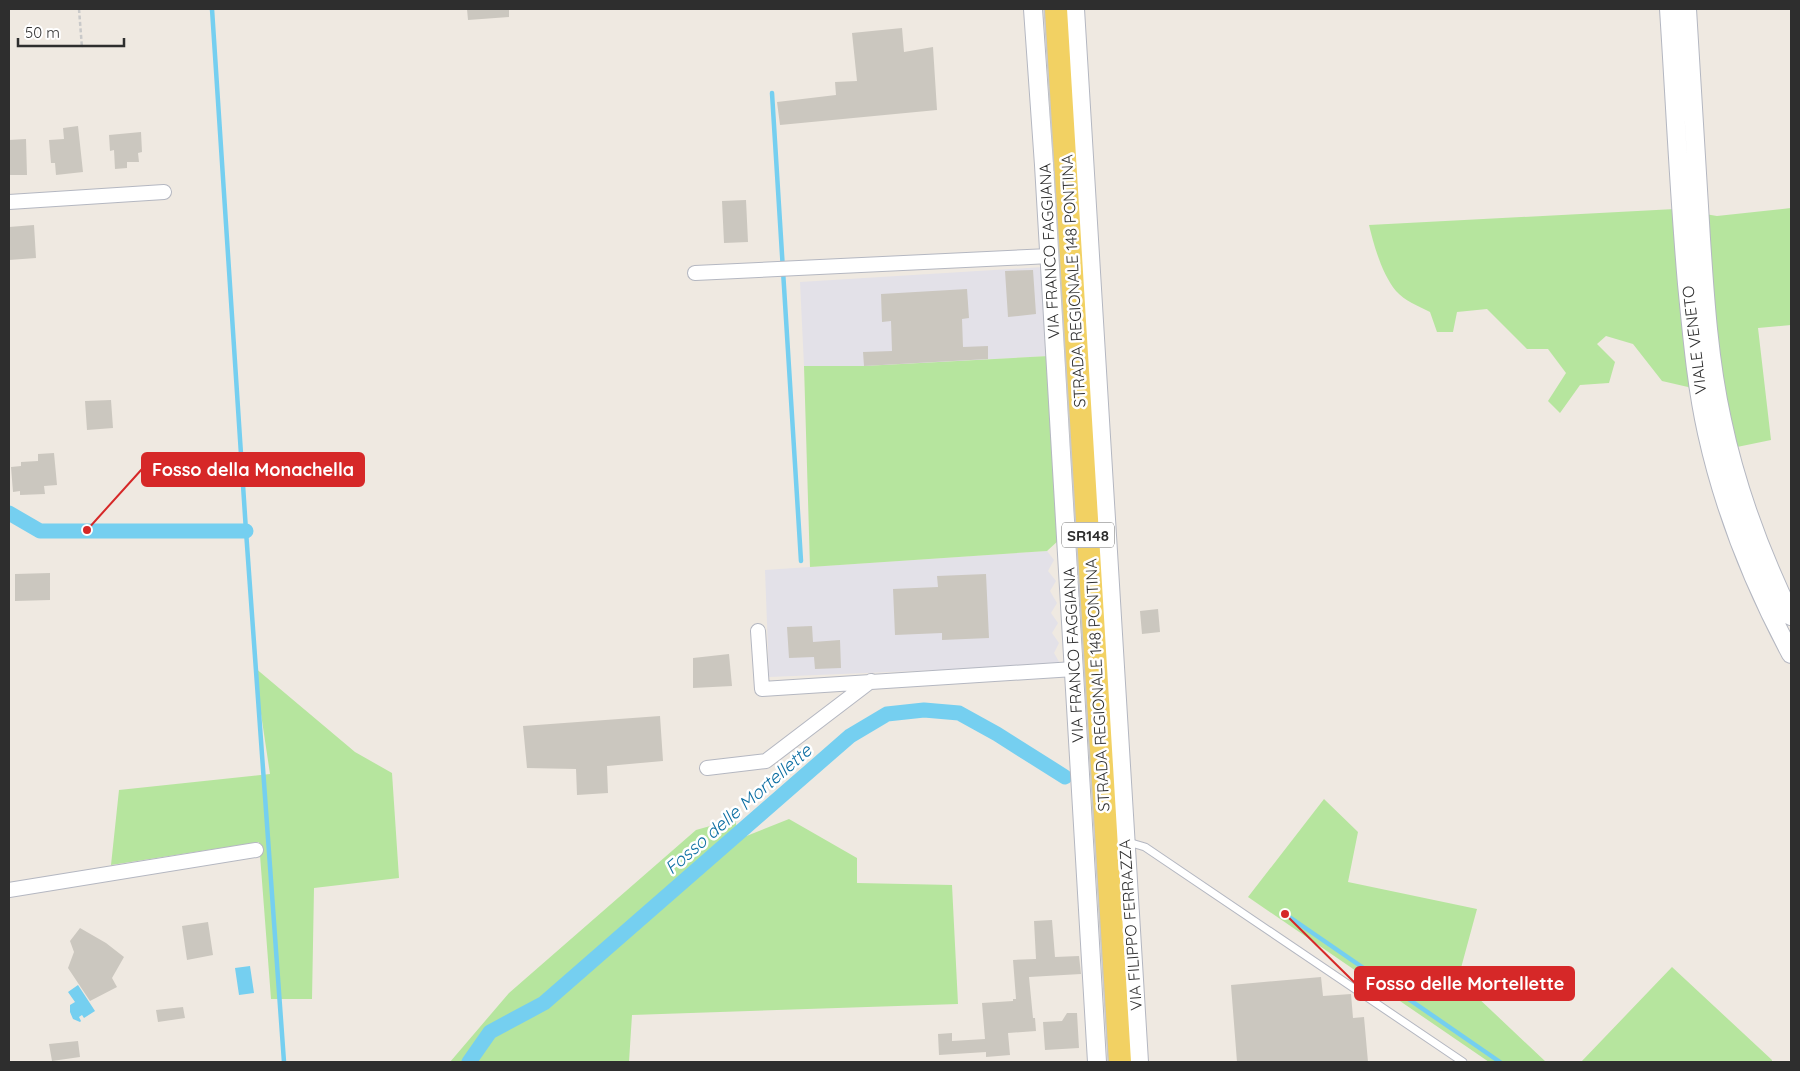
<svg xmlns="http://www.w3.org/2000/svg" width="1800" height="1071" font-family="Quicksand,sans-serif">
	<rect width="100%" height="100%" fill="#efe9e1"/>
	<path fill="#e3e1e8" d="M1043,267L1049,356L864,366H804L800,282Z
		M1047,551L1054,560L1048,571L1056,581L1050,591L1057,603L1051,613L1058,623L1052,633L1059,643L1054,653L1061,665L769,677L765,570Z"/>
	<path fill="#b6e59e" d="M1791,208V325L1758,328L1771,440L1737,447L1728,413L1688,387L1662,381L1633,344L1606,336L1597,344L1615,362L1609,383L1580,385L1560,413L1548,401L1566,373L1548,349H1527L1487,309L1457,312L1453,332H1437L1430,312C1418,306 1405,301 1396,291C1382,274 1374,246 1369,225L1675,209L1717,216Z
		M1049,356L1059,540L1047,551L810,567L804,366H864Z
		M254,667L355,752L392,773L399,878L314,888L312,999H271L259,842L111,865L119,790L270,774Z
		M1324,799L1358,832L1348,882L1477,909L1458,979L1546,1062H1489L1248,897Z
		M735,819L739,839L789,819L857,858V883L952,885L958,1004L632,1015L629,1062H450L509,993L696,830Z
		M1672,967L1772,1060V1062H1581Z"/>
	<path fill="#75cff0" d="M250,966L254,993L239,995L235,968Z
		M78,985L95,1011L84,1018L82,1015L79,1017L81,1021L80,1022L73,1019L70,1012V1005L75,1002L68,992Z"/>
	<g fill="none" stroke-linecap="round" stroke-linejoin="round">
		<path stroke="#75cff0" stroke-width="4.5" d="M212,9L246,531L284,1062
			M772,93L801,561
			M1285,914L1500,1062"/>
		<path stroke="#75cff0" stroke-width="15" d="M9,513L40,531H246
			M469,1062L490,1032L544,1003L850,736L887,714L924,710L959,713L997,734L1065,777"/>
	</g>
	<path fill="#cbc7bf" d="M467,9H509V17L468,20Z
		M902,28L904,52L933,47L937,110L780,125L777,102L836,95L835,82L857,81L852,33Z
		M78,126L83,172L56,175L55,163H51L49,140L64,139L63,128Z
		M141,132L142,152L138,153L139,162H127V168L115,169L114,150L110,151L109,135Z
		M26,139L27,175H9V140Z
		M746,200L748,242L724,243L722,201Z
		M34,225L36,258L9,260V227Z
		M1033,270L1036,314L1008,317L1005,271Z
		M967,289L969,318L962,319L963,347L988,346V359L864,366L863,352L892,351L891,321L882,322L881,294Z
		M111,400L113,428L87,430L85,401Z
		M54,453L57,485L44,486L45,494L20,495V491L13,492L11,467L21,466V462L38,461V454Z
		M50,573V600L15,601V574Z
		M986,574L989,638L942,640V633L895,635L893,589L938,587L937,576Z
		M1158,609L1160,632L1142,634L1140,611Z
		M812,626L813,642L840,640L841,668L815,669L814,657L789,658L787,627Z
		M729,654L732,686L693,688V658Z
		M660,716L663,761L607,766L608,793L577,795L576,769L527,768L523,726Z
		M1052,920L1055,957L1079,956L1081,974L1029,977L1033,1018H1035L1036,1031L1008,1033L1010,1055L986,1057V1052L939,1055L938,1034L952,1033V1041L985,1039L982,1003L1013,1001V999H1016L1013,960L1036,959L1034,921Z
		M208,922L213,955L187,960L182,926Z
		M80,928L106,943L124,957L112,978L117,987L90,1001L68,968L74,952L70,941Z
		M1321,977L1323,996L1351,994L1353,1018L1364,1017L1368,1062H1237L1231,985Z
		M183,1007L185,1018L158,1022L156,1010Z
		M1067,1013H1077L1079,1048L1045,1050L1043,1022L1062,1021Z
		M78,1041L80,1057L52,1061L49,1044Z"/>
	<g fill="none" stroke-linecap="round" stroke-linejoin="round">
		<defs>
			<path id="service" d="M1128,842L1145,847L1463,1062"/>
			<path id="minor" d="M9,202L164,192
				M695,273L1050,256
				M758,631L762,689L1074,669
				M707,768L766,761L871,681
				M9,890L256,850"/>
			<path id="tertiary" d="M1033,9L1044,165L1097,1062
				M1075,9L1139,1062
				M1669,9C1675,100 1679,192 1687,284C1692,333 1696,384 1707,433C1724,510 1754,585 1791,654
				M1687,9C1692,86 1696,162 1701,239C1705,300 1709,361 1722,420C1736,487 1761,554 1791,616"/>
			<path id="primary" d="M1056,9L1120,1062"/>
		</defs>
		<use href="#service" stroke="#b4b7c1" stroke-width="9"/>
		<use href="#minor" stroke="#b4b7c1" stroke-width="16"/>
		<use href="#tertiary" stroke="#b4b7c1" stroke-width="20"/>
		<use href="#primary" stroke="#c9c9c9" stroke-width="25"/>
		<path stroke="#c9c9c9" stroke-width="2.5" stroke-dasharray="4 2.5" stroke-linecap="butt" d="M79,9L82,48"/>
		<use href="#service" stroke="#fff" stroke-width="7"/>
		<use href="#minor" stroke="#fff" stroke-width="14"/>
		<use href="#tertiary" stroke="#fff" stroke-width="18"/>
		<use href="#primary" stroke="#f2d163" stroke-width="22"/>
	</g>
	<g text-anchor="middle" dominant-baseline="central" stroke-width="5" stroke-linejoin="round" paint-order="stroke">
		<rect fill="#fff" stroke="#6d6d6d" stroke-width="1" x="1062" y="522.5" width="52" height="25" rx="4"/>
		<g font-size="15" font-weight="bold" fill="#2e2e2e">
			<text x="1088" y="535">SR148</text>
		</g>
		<g font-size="16" fill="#2e2e2e" stroke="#fff">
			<text transform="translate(1049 251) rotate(-93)">VIA FRANCO FAGGIANA</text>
			<text transform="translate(1073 281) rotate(-93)">STRADA REGIONALE 148 PONTINA</text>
			<text transform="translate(1694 340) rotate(-97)">VIALE VENETO</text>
			<text transform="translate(1073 655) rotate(-93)">VIA FRANCO FAGGIANA</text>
			<text transform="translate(1097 685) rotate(-93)">STRADA REGIONALE 148 PONTINA</text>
			<text transform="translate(1130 925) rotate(-94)">VIA FILIPPO FERRAZZA</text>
		</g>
		<g font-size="18" font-style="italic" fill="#0d6fa3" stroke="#fff">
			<text transform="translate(738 809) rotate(-41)">Fosso delle Mortellette</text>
		</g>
	</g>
	<path fill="none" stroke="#d62828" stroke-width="2" d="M87 530L142 469M1285 914L1355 983"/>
	<g fill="#d62828" stroke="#fff" stroke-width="2">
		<circle cx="87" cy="530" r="5"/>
		<circle cx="1285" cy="914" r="5"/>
	</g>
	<g fill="#d62828" stroke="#d62828" stroke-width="2">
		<rect x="142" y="453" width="222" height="33" rx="5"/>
		<rect x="1355" y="967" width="219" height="33" rx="5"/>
	</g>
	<g font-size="18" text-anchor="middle" font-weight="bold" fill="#fff">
		<text x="253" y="476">Fosso della Monachella</text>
		<text x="1465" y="990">Fosso delle Mortellette</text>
	</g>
	<rect width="1800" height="1071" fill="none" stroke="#2e2e2e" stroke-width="20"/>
	<path d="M18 38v8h106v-8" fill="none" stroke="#2e2e2e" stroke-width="2.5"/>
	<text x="25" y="38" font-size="15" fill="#2e2e2e" stroke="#ffffff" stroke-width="4" paint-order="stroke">50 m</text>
</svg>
